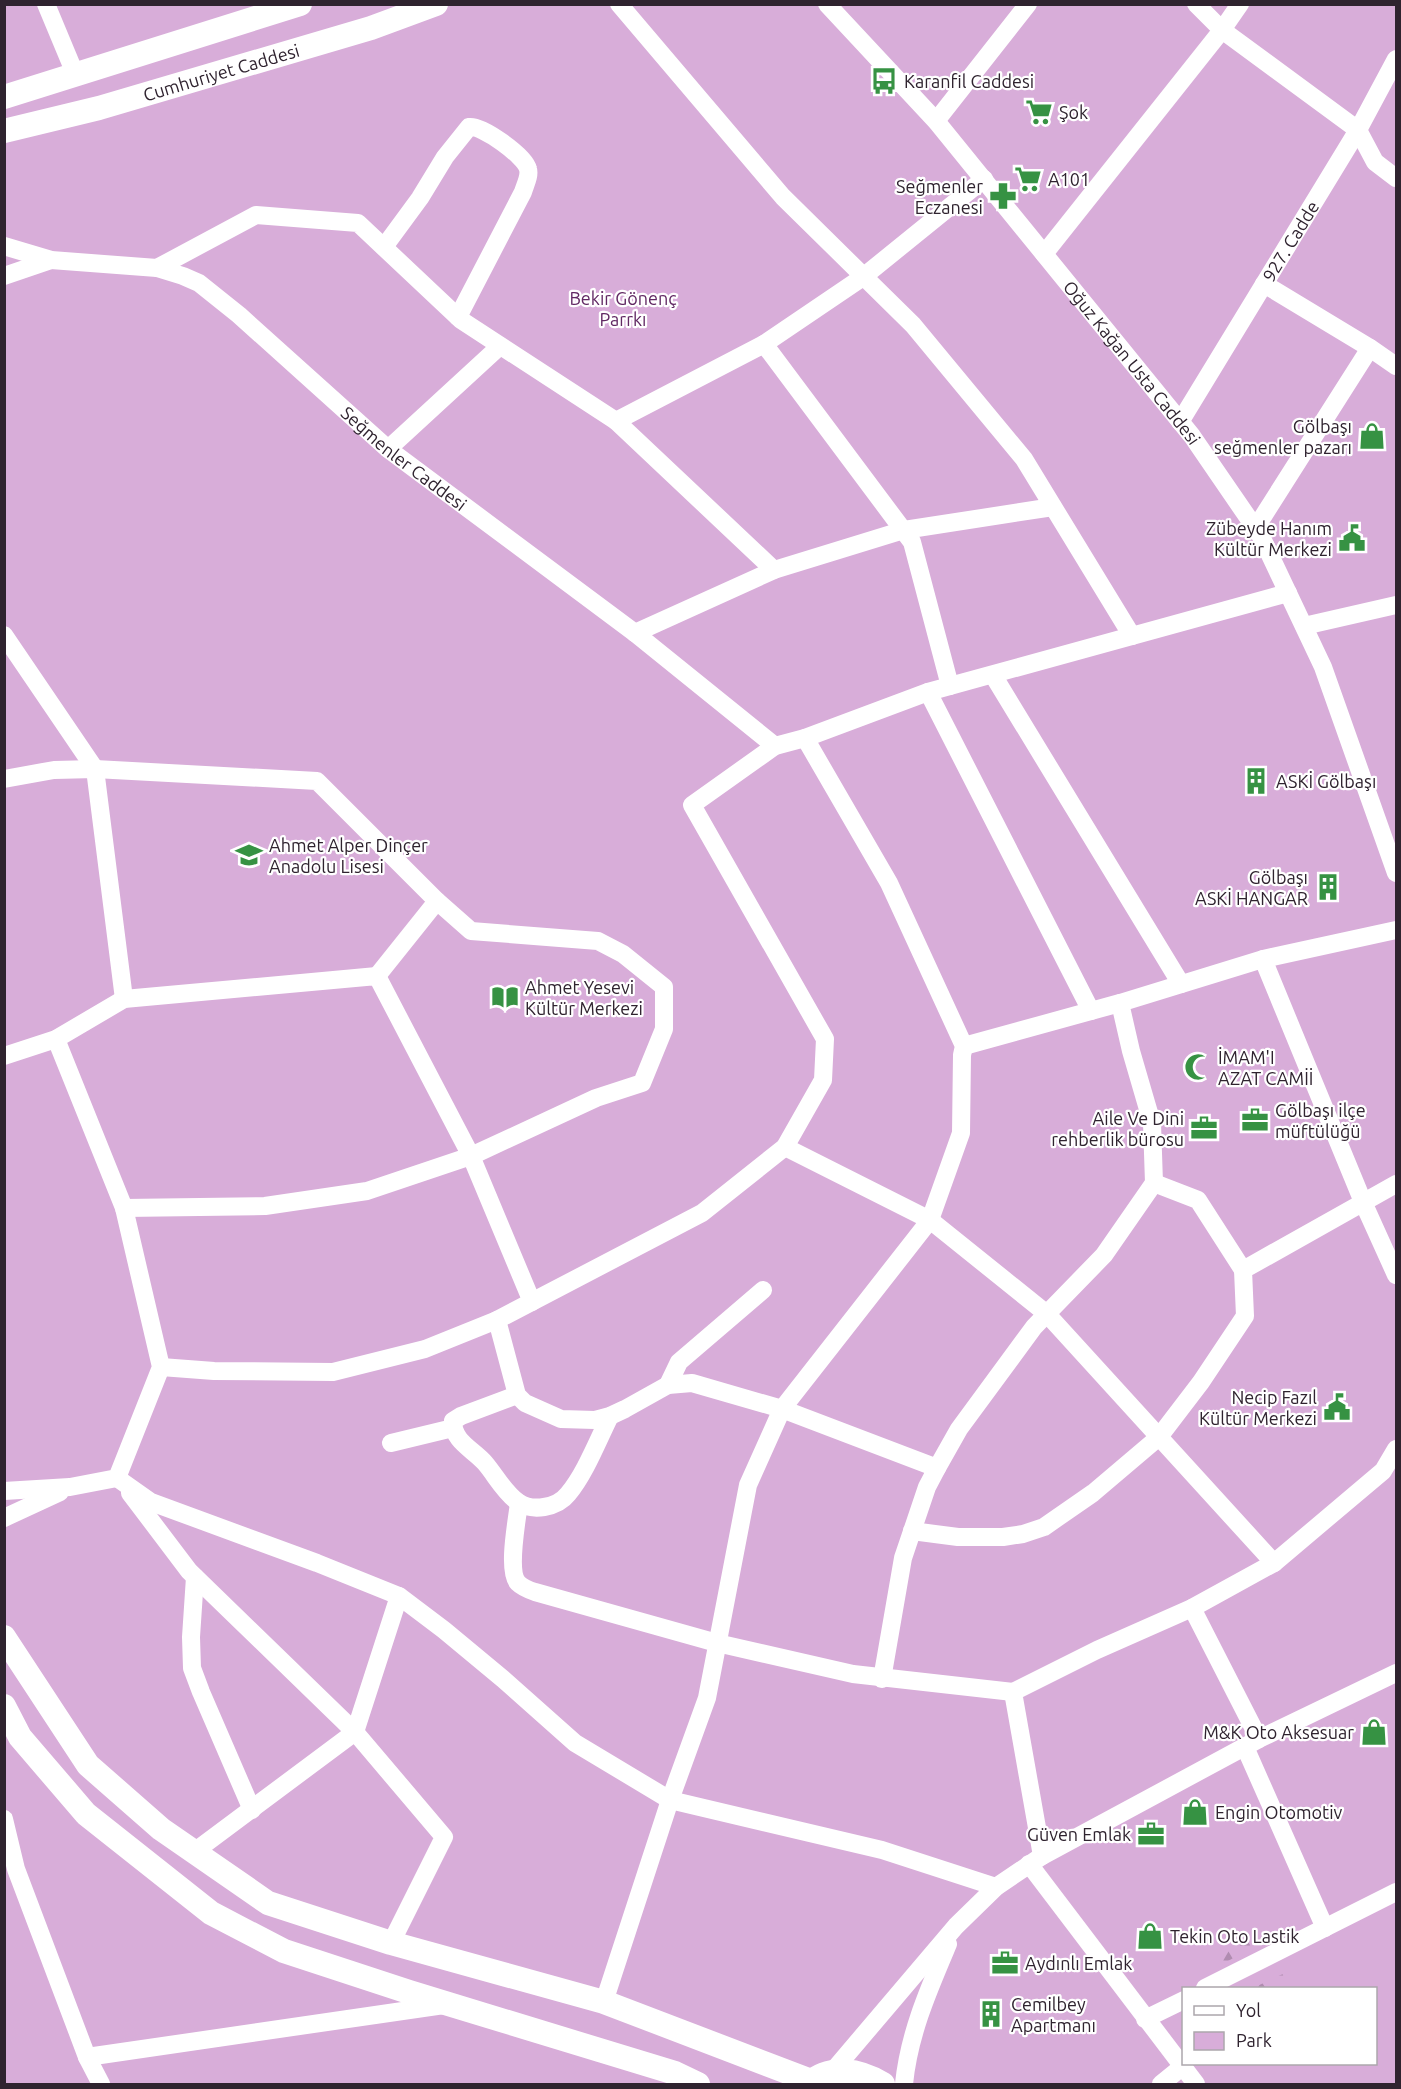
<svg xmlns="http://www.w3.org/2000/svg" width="1401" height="2089" font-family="Ubuntu,sans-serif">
	<defs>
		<pattern id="forest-firs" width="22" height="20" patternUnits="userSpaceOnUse" patternTransform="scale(1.5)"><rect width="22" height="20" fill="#d8add9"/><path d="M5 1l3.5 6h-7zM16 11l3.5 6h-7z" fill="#b08cb0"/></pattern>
	</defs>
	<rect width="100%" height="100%" fill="#f7d9f7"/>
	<path fill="#d8add9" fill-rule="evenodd" d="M5,5H1396V2084H5ZM1184,1988H1376V2064H1184Z"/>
	<path fill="url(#forest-firs)" d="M1256,1933L1261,1942L1241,1953L1237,1944Z
		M1232,1945L1237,1956L1217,1967L1212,1956Z
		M1285,1973L1287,1979L1271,1988H1253Z"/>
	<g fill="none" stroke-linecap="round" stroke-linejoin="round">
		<g stroke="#fff" stroke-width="18">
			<path d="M46,4L76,76"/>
			<path d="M619,4L783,197L913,325L1024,459L1132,636"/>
			<path id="s1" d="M827,4L936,121L1192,436L1262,538L1323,667L1396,873"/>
			<path d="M1196,4L1222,30L1358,130L1375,162L1396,178"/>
			<path d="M936,121L1028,4"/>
			<path id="s2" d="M4,246L51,260L157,268L183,276L199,283L239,315L388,449L635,633L775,746"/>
			<path d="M384,247L420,198L445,157L469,127C482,125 525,156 528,169C530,176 525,185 523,192L458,317"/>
			<path d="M1044,254L1222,30L1240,4"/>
			<path d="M157,268L256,215L358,223L461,320L616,421L774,570"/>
			<path d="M4,276L51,260"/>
			<path d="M1264,284L1370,348L1396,366"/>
			<path d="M764,344L863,277L984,179"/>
			<path d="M616,421L764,344L912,542L950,686"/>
			<path id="s3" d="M1180,422L1358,130L1396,59"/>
			<path d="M388,449L500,346"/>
			<path d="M1255,529L1370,348"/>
			<path d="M1304,626L1396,605"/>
			<path d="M635,633L774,570L904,530L1053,507"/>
			<path d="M4,635L95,769L124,999"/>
			<path d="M993,675L1181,984"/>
			<path d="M928,692L1091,1011"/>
			<path d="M4,779L54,770L95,769L317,781L437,901L471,931L598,941L623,954L664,987V1029L642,1083L596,1098L471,1156L367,1191L265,1206L124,1208"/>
			<path d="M1263,959L1363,1202L1396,1275"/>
			<path d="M377,976L437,901"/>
			<path d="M964,1046L1120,1003L1263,959L1396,930"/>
			<path d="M4,1056L56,1039L124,999L377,976L471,1156L532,1302"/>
			<path d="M785,1147L930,1220L1047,1314L1274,1563"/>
			<path d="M1154,1183L1198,1200L1243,1270"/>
			<path d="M497,1320L517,1395L525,1403L561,1419L595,1420L610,1416L625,1409L668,1385L692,1383L782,1409L937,1468"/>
			<path d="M161,1367L214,1371L333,1372L425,1349L497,1320L702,1213L785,1147L823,1080L825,1039L692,805L775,746L805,738L928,692L1288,593"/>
			<path d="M668,1385L679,1362L763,1290"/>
			<path d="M517,1395L461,1416L453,1421C453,1442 473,1449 485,1463C496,1476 504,1492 518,1502C532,1512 557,1508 568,1494C585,1474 598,1440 610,1416"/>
			<path d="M391,1443L453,1428"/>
			<path d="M117,1478L151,1502L317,1563L399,1596L444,1630L503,1679L575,1743L670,1800L882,1850L996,1887"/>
			<path d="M4,1491L70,1487L117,1478L161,1367L124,1208L56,1039"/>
			<path d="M130,1493L189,1571L355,1732L444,1837L391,1943"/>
			<path d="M519,1503C517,1520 507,1571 518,1583C522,1587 529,1590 535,1592L717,1643L853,1674L1013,1692"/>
			<path d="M4,1518L60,1492"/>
			<path d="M912,1531L958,1537H1003L1023,1534L1044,1527L1093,1493L1159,1437L1201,1382L1245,1316L1243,1270L1396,1184"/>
			<path d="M195,1577L191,1637L192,1668L201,1692L252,1810"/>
			<path d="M1192,1608L1259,1739"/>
			<path d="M882,1679L903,1558L927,1487L937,1468L959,1429L1034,1327L1104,1255L1154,1183L1152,1123L1131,1051L1120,1003"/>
			<path d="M1245,1747L1325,1928"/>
			<path d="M4,1819L16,1869L87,2057L444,2005"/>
			<path d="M194,1852L355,1732L399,1596"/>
			<path d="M1042,1856L1013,1692L1097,1650L1192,1608L1274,1563L1383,1471L1396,1449"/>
			<path d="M1029,1864L1196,2084"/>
			<path d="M1205,1988L1396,1892"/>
			<path d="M604,2002L670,1800L707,1698L748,1485L782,1409L930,1220L961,1133L962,1055L964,1046L889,883L805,738"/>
			<path d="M1145,2019L1184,2000"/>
			<path d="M87,2057L101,2084"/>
			<path d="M832,2072L956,1926L996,1887L1042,1856L1259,1739L1396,1673"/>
			<path d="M904,2084C909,2034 928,1991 948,1944"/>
			<path d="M1161,2084L1182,2067"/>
		</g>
		<g stroke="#fff" stroke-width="24">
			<path d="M4,97L300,4"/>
			<path id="s4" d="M4,131L99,108L371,28L436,4"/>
			<path d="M4,1637L88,1765L161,1829L268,1903L391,1943L604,2002L811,2081"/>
			<path d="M4,1706L20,1737L86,1814L211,1913L284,1951L409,1992L675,2073L698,2084"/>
			<path d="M808,2084C830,2064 860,2070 883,2084"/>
		</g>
	</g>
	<defs>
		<symbol id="bus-bare" viewBox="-9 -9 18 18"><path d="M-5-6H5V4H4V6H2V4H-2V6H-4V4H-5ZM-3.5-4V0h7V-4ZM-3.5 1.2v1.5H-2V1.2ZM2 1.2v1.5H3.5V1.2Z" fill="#369243" stroke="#fff" stroke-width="2.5" paint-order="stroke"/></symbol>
		<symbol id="supermarket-bare" viewBox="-9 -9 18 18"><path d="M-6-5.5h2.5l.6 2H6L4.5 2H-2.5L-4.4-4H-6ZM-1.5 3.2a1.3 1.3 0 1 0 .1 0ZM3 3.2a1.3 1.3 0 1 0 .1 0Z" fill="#369243" stroke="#fff" stroke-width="2.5" paint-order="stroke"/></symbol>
		<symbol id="pharmacy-bare" viewBox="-9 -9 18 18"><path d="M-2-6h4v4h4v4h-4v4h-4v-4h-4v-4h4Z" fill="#369243" stroke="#fff" stroke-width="2.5" paint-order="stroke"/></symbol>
		<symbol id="shop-bare" viewBox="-9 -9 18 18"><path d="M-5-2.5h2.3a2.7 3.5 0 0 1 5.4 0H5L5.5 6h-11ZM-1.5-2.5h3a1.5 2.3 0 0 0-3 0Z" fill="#369243" stroke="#fff" stroke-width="2.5" paint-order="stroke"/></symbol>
		<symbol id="civic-bare" viewBox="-9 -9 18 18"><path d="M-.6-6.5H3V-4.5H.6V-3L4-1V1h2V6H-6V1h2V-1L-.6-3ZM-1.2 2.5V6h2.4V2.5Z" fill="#369243" stroke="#fff" stroke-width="2.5" paint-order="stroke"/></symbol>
		<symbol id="building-bare" viewBox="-9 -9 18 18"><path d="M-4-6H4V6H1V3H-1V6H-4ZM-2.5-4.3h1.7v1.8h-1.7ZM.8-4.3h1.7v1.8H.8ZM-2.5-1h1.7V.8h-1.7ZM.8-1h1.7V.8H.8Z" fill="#369243" stroke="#fff" stroke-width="2.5" paint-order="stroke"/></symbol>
		<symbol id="school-bare" viewBox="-9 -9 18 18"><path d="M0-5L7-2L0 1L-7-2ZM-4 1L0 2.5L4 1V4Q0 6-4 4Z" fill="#369243" stroke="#fff" stroke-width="2.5" paint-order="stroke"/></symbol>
		<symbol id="library-bare" viewBox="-9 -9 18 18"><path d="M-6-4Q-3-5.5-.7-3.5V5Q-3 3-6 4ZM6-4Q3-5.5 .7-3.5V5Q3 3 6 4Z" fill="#369243" stroke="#fff" stroke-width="2.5" paint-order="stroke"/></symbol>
		<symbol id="mosque-bare" viewBox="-9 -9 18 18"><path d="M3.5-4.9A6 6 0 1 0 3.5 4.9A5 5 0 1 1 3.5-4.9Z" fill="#369243" stroke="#fff" stroke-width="2.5" paint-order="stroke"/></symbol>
		<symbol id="office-bare" viewBox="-9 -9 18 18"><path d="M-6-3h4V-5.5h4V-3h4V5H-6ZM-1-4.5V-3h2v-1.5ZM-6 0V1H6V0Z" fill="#369243" stroke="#fff" stroke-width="2.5" paint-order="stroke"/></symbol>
	</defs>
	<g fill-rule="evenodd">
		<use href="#bus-bare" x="865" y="62" width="38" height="38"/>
		<use href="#supermarket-bare" x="1020" y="93" width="38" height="38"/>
		<use href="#supermarket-bare" x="1009" y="160" width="38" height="38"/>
		<use href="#pharmacy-bare" x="984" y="177" width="38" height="38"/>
		<use href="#shop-bare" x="1353" y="417" width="38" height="38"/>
		<use href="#civic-bare" x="1333" y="519" width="38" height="38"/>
		<use href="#building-bare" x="1237" y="762" width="38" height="38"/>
		<use href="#school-bare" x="230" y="836" width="38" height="38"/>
		<use href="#building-bare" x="1309" y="868" width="38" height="38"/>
		<use href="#library-bare" x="486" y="978" width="38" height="38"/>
		<use href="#mosque-bare" x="1179" y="1048" width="38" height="38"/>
		<use href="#office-bare" x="1236" y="1101" width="38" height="38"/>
		<use href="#office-bare" x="1185" y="1109" width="38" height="38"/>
		<use href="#civic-bare" x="1318" y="1388" width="38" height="38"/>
		<use href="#shop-bare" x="1355" y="1713" width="38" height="38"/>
		<use href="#shop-bare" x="1176" y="1793" width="38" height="38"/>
		<use href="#office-bare" x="1132" y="1815" width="38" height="38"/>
		<use href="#shop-bare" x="1131" y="1917" width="38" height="38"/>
		<use href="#office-bare" x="986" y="1944" width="38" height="38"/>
		<use href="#building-bare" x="972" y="1995" width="38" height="38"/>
	</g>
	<g text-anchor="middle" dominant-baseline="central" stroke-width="4.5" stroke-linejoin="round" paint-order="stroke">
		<g font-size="18" fill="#2f232f" stroke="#fff">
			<text stroke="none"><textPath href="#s4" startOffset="225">Cumhuriyet Caddesi</textPath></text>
			<text stroke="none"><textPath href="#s3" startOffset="212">927. Cadde</textPath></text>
			<text stroke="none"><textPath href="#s1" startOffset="471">Oğuz Kağan Usta Caddesi</textPath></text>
			<text stroke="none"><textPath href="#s2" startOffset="470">Seğmenler Caddesi</textPath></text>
		</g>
		<g font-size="18" fill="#2f232f" stroke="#fff" text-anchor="start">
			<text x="904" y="81">Karanfil Caddesi</text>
			<text x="1059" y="112">Şok</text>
			<text x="1048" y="179">A101</text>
			<text x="983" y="186" text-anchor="end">Seğmenler<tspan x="983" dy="21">Eczanesi</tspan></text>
			<text x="1352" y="426" text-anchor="end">Gölbaşı<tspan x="1352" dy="21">seğmenler pazarı</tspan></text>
			<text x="1332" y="528" text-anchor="end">Zübeyde Hanım<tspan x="1332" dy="21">Kültür Merkezi</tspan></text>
			<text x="1276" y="781">ASKİ Gölbaşı</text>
			<text x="269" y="845">Ahmet Alper Dinçer<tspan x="269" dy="21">Anadolu Lisesi</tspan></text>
			<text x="1308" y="877" text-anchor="end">Gölbaşı<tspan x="1308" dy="21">ASKİ HANGAR</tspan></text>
			<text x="525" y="987">Ahmet Yesevi<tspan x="525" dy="21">Kültür Merkezi</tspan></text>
			<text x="1218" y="1057">İMAM'I<tspan x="1218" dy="21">AZAT CAMİİ</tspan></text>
			<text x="1275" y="1110">Gölbaşı ilçe<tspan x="1275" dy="21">müftülüğü</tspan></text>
			<text x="1184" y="1118" text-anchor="end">Aile Ve Dini<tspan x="1184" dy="21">rehberlik bürosu</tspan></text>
			<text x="1317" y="1397" text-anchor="end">Necip Fazıl<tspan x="1317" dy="21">Kültür Merkezi</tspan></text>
			<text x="1354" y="1732" text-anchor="end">M&amp;K Oto Aksesuar</text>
			<text x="1215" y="1812">Engin Otomotiv</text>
			<text x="1131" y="1834" text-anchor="end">Güven Emlak</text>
			<text x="1170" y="1936">Tekin Oto Lastik</text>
			<text x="1025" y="1963">Aydınlı Emlak</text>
			<text x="1011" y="2004">Cemilbey<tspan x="1011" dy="21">Apartmanı</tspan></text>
		</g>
		<g font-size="18" fill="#612863" stroke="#fff">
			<text x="623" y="298">Bekir Gönenç<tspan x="623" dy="21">Parrkı</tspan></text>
		</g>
	</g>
	<rect width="1401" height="2089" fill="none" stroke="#2f232f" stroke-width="12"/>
	<rect x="1182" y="1987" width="195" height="78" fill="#ffffff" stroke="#aca7ac" stroke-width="1.5"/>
	<rect x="1194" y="2006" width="30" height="9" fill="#ffffff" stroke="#aca7ac" stroke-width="1.5"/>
	<text x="1236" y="2017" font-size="18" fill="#2f232f">Yol</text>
	<rect x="1194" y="2032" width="30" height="18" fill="#d8add9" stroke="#aca7ac" stroke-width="1.5"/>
	<text x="1236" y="2047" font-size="18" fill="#2f232f">Park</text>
</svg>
